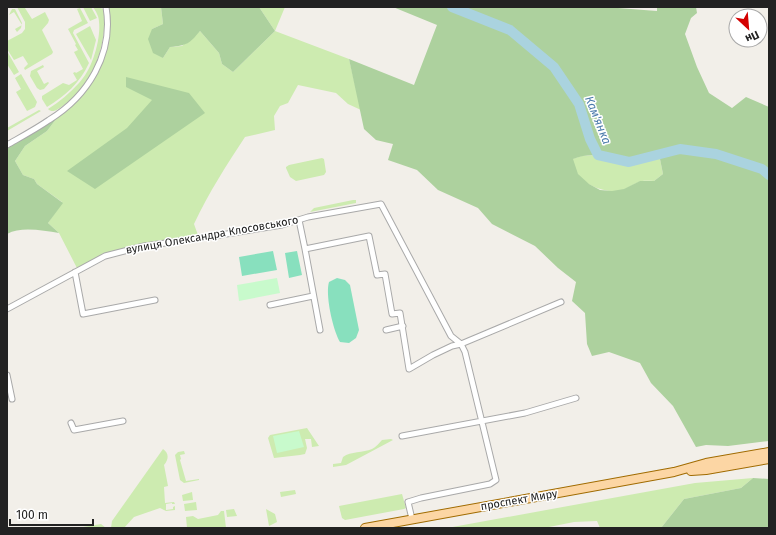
<svg xmlns="http://www.w3.org/2000/svg" width="776" height="535" font-family="'Fira Sans',sans-serif">
	<rect width="100%" height="100%" fill="#f2efe9"/>
	<path fill="#cdebb0" d="M17,7L25,8L32,19L45,12L49,20L48,23L42,30L53,52L52,54L25,70L24,68L28,64L23,56L14,60L7,49V41L22,33L25,29V22Z
		M83,7H91L97,18L90,21Z
		M93,7H99L103,9C105,15 104,23 104,30C101,60 88,88 64,105C58,109 53,114 48,109C59,102 70,93 79,83C92,70 101,40 99,22C99,16 96,12 93,7Z
		M106,7H161L163,24L152,29L163,58L170,47L182,46L200,31L219,53L222,64L233,72L275,31L259,7H285L275,31L349,59L361,110L348,104L336,93L298,85L288,103L280,106L274,116L275,130L245,137C226,166 209,192 194,224L199,238L144,246L105,256L78,270L59,233L48,223L62,202L37,184L34,179L23,175L15,161L25,146L47,131L63,110L74,101L103,56Z
		M80,8L88,23L74,30L73,33L89,63C80,83 65,96 47,107L42,99V96L63,83L69,85L77,80L73,73L75,72L76,73L83,69L74,52L78,50L75,45L76,44L68,29L82,21L77,9Z
		M12,9H15L22,23L21,28L17,32L15,29L22,25L14,12L9,15Z
		M90,26L96,40L91,60L76,34Z
		M7,51L19,72L14,75L7,64Z
		M43,65L44,67L37,71L44,84L48,82L49,83L44,89L40,90L37,88L30,76L31,71Z
		M21,74L37,102L35,107L27,111L16,92L21,89L15,78Z
		M39,110L41,111L7,131V128Z
		M659,154L663,174L654,181C637,180 640,182 625,189C611,195 585,187 577,173C575,169 574,163 572,159L582,156L598,155L629,162Z
		M322,158L324,159L326,172L324,175L296,181L290,177L286,168V167L289,165Z
		M353,200H356V203L310,212L314,208Z
		M307,428L319,446L312,447L311,439H305L307,448L305,454L300,455L274,458L268,438L270,435Z
		M391,439L393,440L346,465L333,467V464L341,463L343,457C351,451 363,453 372,449C376,447 379,443 382,440Z
		M163,449C169,453 169,459 164,465L168,486L164,487L165,503L174,502L175,504H172V503L166,504V510L173,509V507L175,506V510L166,511L160,508L134,517L124,528H111L112,521Z
		M184,451L185,454L180,455L181,459L180,460L186,481L199,479V480L184,483L180,480L175,455L178,452Z
		M753,478L741,488L684,499L661,528H600L597,521L574,522L544,528H447L695,483Z
		M295,490L296,494L281,497L280,492Z
		M192,492L193,500L183,501L182,495Z
		M402,494L406,508L404,509L345,520L342,518L339,506Z
		M196,502L197,510L185,511L184,504Z
		M234,509L237,516L227,517L226,510Z
		M266,509L275,514L277,522L269,526Z
		M221,511H224L226,528H187L186,517L193,516L198,519L218,515Z
		M101,524L106,528H77Z"/>
	<path fill="#add19e" fill-rule="evenodd" d="M161,7H259L275,31L233,72L222,64L219,53L200,31C189,44 188,45 170,47L163,58L153,53L148,39L152,29L163,24Z
		M393,7H605L657,11V7H696L697,13L691,18L685,34L697,67L709,93L732,108L746,97L769,107V441L728,446L706,445L696,447L673,406L651,383L640,363L609,352L592,356L587,344L585,313L572,301L576,282L558,268L535,246L492,224L478,208L438,190L417,170L388,160L393,144L376,140L364,129L349,59L414,85L437,25ZM659,154L663,174L654,181H640L624,189L612,191L600,190L589,184L578,174L573,159C597,150 606,160 628,161C637,162 650,157 659,154Z
		M126,77L189,93L205,113L95,189L67,171L127,128L152,100L126,87Z
		M63,110L47,131L25,146L15,161L23,175L34,179L37,184L63,203L48,223L59,233C43,231 22,226 7,234V145Z
		M753,478L769,479V528H661L684,499L741,488Z"/>
	<path fill="#c8facc" d="M277,278L280,293L239,301L237,285Z
		M299,431L304,447L277,453L273,436Z"/>
	<path fill="#88e0be" d="M273,251L277,270L242,276L239,257Z
		M297,251L302,275L289,278L285,253Z
		M337,278L345,280L350,285L359,330L356,338L349,343L340,342C333,330 325,295 329,282Z"/>
	<g fill="none" stroke-linecap="round" stroke-linejoin="round">
		<path stroke="#aad3df" stroke-width="10" d="M452,7L510,30L554,67L579,104L590,139L598,155L629,162L680,149L716,154L762,169L769,175"/>
		<defs>
			<path id="street" d="M7,145C21,137 36,129 49,120C88,96 114,54 106,7
				M299,220L305,249L369,236L377,275L385,274L392,314L400,313L409,369L433,355L452,346L461,344L561,302
				M305,249L320,330
				M75,272L83,314L155,300
				M270,305L313,296
				M7,309L105,256L144,246L208,237L282,225L308,217L381,204L451,336L461,344L465,352L496,480L490,484L421,498L408,502
				M386,330L403,326
				M7,375L12,399
				M71,423L74,430L123,421
				M402,436L525,413L576,398
				M408,502L412,519"/>
			<path id="primary" d="M691,471L706,470L769,459
				M365,528L674,472L706,463L769,452"/>
		</defs>
		<use href="#street" stroke="#a9a9a9" stroke-width="7"/>
		<use href="#primary" stroke="#a06b00" stroke-width="10"/>
		<use href="#street" stroke="#fff" stroke-width="5"/>
		<use href="#primary" stroke="#fcd6a4" stroke-width="8"/>
	</g>
	<g text-anchor="middle" dominant-baseline="central" stroke-width="3" stroke-linejoin="round" paint-order="stroke">
		<g font-size="11" fill="#222" stroke="#fff">
			<text transform="translate(212 235) rotate(-10)">вулиця Олександра Клосовського</text>
			<text transform="translate(519 500) rotate(-10)">проспект Миру</text>
		</g>
		<g font-size="12" font-style="italic" fill="#4a7aab" stroke="#fff">
			<text transform="translate(598 120) rotate(68)">Кам'янка</text>
		</g>
	</g>
	<rect width="776" height="535" fill="none" stroke="#222222" stroke-width="16"/>
	<g transform="translate(748 28) rotate(154)"><circle r="19" fill="#ffffff" stroke="#a7a7a7"/>
	<path d="M0-3L7 15L0 10L-7 15Z" fill="#d40000"/>
	<text y="-6" font-size="11" font-weight="bold" text-anchor="middle" fill="#222222">Пн</text>
	</g>
	<path d="M10 519v6h83v-6" fill="none" stroke="#222222" stroke-width="2"/>
	<text x="16" y="519" font-size="12" fill="#222222" stroke="#ffffff" stroke-width="3" paint-order="stroke">100 m</text>
</svg>
